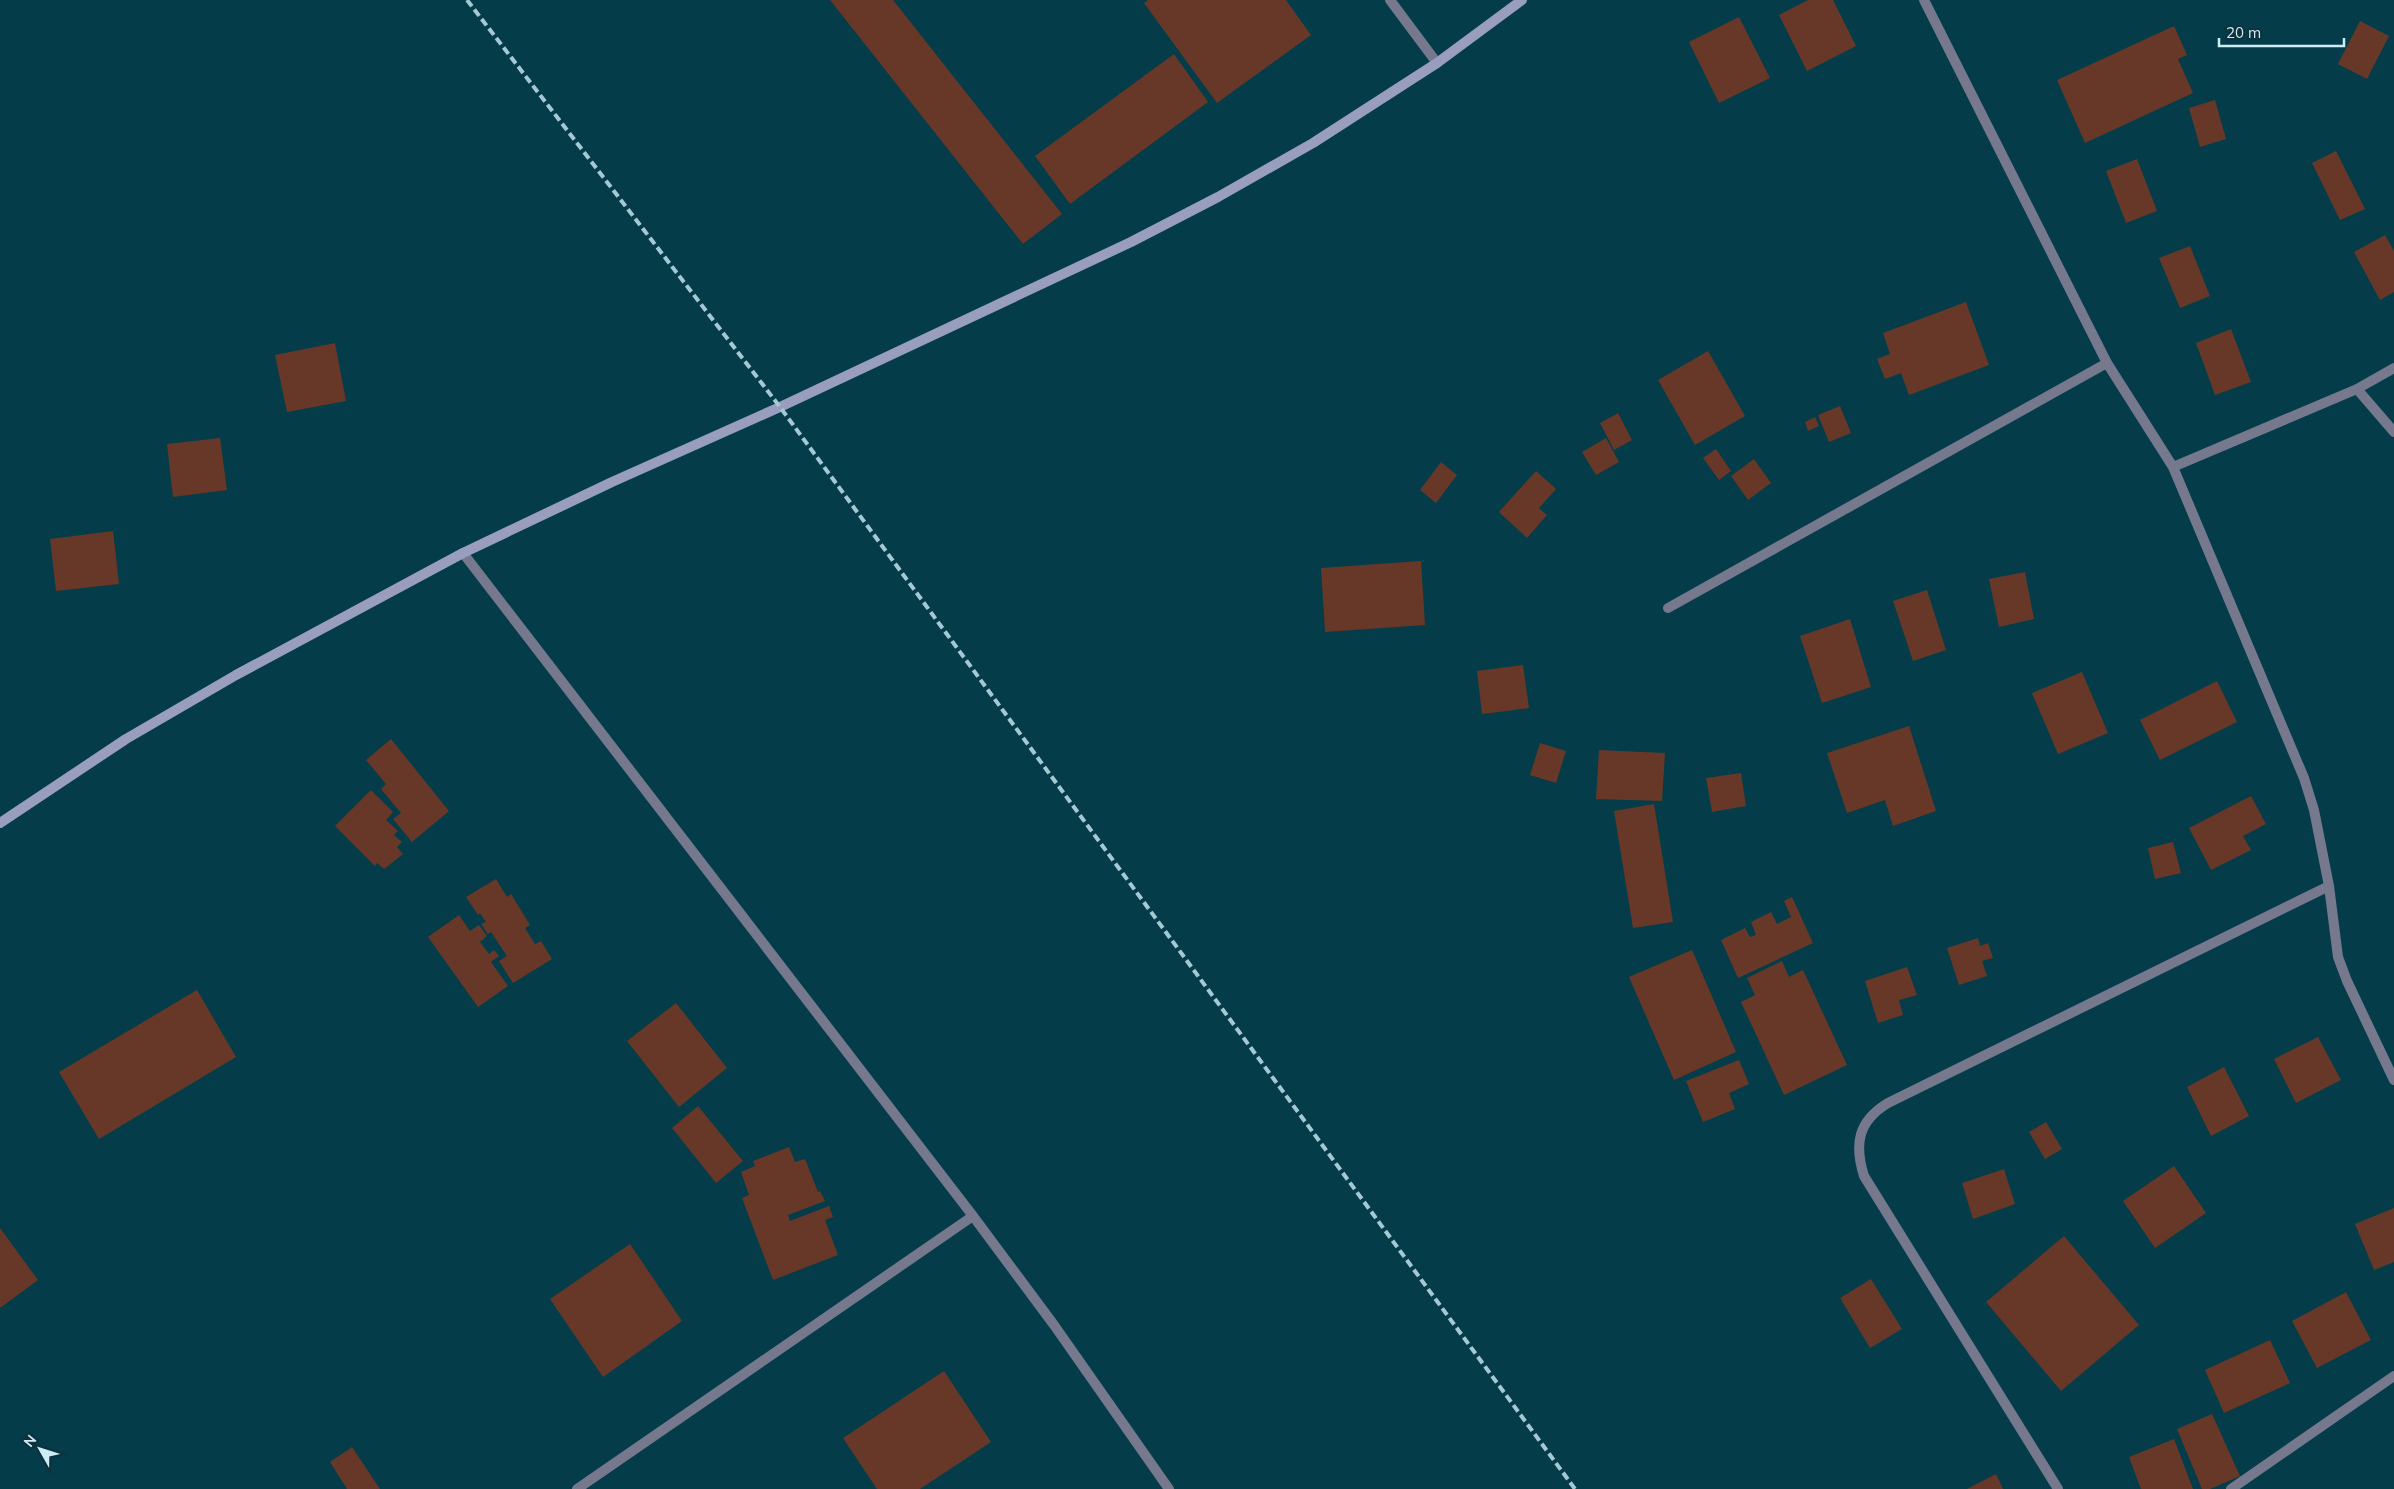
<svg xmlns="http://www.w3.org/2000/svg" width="2394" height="1489" font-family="Mulish,sans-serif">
	<rect width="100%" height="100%" fill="#053c4a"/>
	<path fill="#673827" d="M830,0H893L1062,214L1023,244Z
		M1148,0H1286L1311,35L1217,103L1144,3Z
		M1808,0H1833L1856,46L1807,71L1779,15Z
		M1739,17L1770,78L1719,103L1689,42Z
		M2360,21L2389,36L2367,79L2338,64Z
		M2174,26L2187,55L2178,59L2193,93L2085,143L2057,80Z
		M1174,54L1208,102L1070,204L1035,156Z
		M2215,100L2226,139L2200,147L2189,108Z
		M2336,151L2365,209L2340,220L2312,163Z
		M2137,159L2157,211L2126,223L2106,171Z
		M2385,235L2394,251V292L2380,300L2354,252Z
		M2190,246L2210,296L2180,308L2159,258Z
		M1966,302L1989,365L1909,395L1901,373L1885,379L1877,359L1890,354L1883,333Z
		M2231,329L2251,382L2215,395L2196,343Z
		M335,343L346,401L287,412L275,355Z
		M1708,351L1745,416L1695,445L1658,380Z
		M1840,406L1851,433L1829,442L1818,415Z
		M1618,413L1632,440L1614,450L1600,423Z
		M1815,417L1819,426L1808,431L1805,422Z
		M220,438L227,490L173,497L167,444Z
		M1606,438L1619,462L1596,475L1582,452Z
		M1716,449L1731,471L1719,480L1703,458Z
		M1754,459L1771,483L1748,500L1731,476Z
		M1441,462L1457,475L1436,503L1420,490Z
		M1536,471L1556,489L1539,508L1547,515L1527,538L1499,512Z
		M113,531L119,584L56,591L50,539Z
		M1421,561L1425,625L1325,632L1321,568Z
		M2025,572L2034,619L1999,627L1989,579Z
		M1927,590L1946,650L1913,661L1893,601Z
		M1850,619L1871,687L1822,703L1800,636Z
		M1523,665L1529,708L1482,714L1477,671Z
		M2082,672L2108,733L2058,754L2032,693Z
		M2217,681L2237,722L2160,760L2140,720Z
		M1909,726L1936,811L1893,826L1885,800L1847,813L1827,753Z
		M391,739L449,811L412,842L393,819L401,813L381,789L386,784L366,760Z
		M1540,743L1566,751L1556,783L1530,775Z
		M1599,750L1665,753L1662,801L1596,799Z
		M1741,773L1746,806L1712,812L1706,778Z
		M371,790L393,812L386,820L398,831L394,835L402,842L397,847L403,854L384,869L377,863L375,866L335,826Z
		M2251,796L2266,824L2243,836L2251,850L2211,870L2189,828Z
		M1654,804L1673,922L1633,928L1614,811Z
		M2173,842L2181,873L2155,879L2148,848Z
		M496,879L507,897L511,894L530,925L525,928L535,944L541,941L552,959L513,983L499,961L507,956L491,932L488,934L481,924L486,922L480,913L478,915L466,897Z
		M1792,897L1813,943L1738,978L1721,940L1745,928L1750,937L1756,935L1751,922L1771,912L1777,924L1791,917L1784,901Z
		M459,915L470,931L479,925L487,936L480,942L489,954L494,950L499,956L491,962L508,986L478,1007L428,937Z
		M1978,938L1980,946L1988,943L1993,958L1982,961L1987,976L1959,985L1947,948Z
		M1692,950L1736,1052L1674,1080L1629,977Z
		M1782,961L1789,977L1803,970L1847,1065L1784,1095L1741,1002L1755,995L1747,978Z
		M1907,967L1917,995L1899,1000L1903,1015L1878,1023L1865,981Z
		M197,990L236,1057L99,1139L59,1072Z
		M676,1003L727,1068L679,1107L627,1041Z
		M2318,1037L2341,1080L2296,1103L2274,1059Z
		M1739,1060L1749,1084L1729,1093L1735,1109L1703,1122L1686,1081Z
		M2224,1067L2249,1116L2211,1136L2187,1087Z
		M698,1106L743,1161L716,1183L672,1128Z
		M2046,1122L2062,1149L2045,1159L2029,1132Z
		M789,1147L795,1162L805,1159L818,1192L820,1191L825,1201L788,1215L790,1221L829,1206L833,1217L825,1220L838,1255L773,1280L742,1198L749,1195L741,1172L755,1166L753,1161Z
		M2174,1166L2206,1213L2155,1248L2123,1201Z
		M2004,1169L2015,1204L1973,1219L1962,1183Z
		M2394,1208V1262L2374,1270L2355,1224Z
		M0,1228L38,1280L0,1308Z
		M2064,1236L2139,1325L2061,1391L1986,1302Z
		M630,1244L682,1321L603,1377L550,1299Z
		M1871,1279L1902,1329L1870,1348L1840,1298Z
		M2346,1292L2371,1340L2317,1368L2292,1321Z
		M2270,1340L2290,1383L2224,1413L2205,1370Z
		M944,1371L991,1442L920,1489H877L843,1438Z
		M2212,1414L2240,1476L2210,1489H2202L2177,1429Z
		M2174,1439L2193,1489H2141L2129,1457Z
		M352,1447L380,1489H347L330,1462Z
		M1996,1474L2003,1489H1967Z"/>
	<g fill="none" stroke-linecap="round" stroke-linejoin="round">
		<path stroke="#76788d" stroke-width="10" d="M1390,0L1437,63
			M1924,0L2107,363L2173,467L2304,778L2314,810L2329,886L2338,957L2347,981L2394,1080
			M2357,389L2394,432
			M2173,467L2357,389L2394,368
			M463,553L973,1216L1054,1325L1169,1489
			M1668,608L2107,363
			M577,1489L973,1216
			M2058,1489L1864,1176C1854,1144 1858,1121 1888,1103L2329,886
			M2231,1489L2394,1376"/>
		<path stroke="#999dbe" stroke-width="10" d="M0,823L126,739L236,675L463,553L612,482L780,407L1131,242L1218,197L1313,143L1437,63L1522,0"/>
		<path stroke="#a5c9d4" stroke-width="4" stroke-dasharray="8 4" stroke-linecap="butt" d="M467,0L780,407L1575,1489"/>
	</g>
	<g transform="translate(40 1449) rotate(309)" stroke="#0e313b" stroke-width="4" paint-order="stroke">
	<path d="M0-4L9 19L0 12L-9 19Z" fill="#ccecf6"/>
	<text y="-8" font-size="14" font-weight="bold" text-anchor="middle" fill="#ccecf6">N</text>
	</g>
	<path d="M2219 38v8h125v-8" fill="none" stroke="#ccecf6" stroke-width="2.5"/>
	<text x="2226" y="38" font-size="15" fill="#ccecf6" stroke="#0e313b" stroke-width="4" paint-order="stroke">20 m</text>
</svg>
